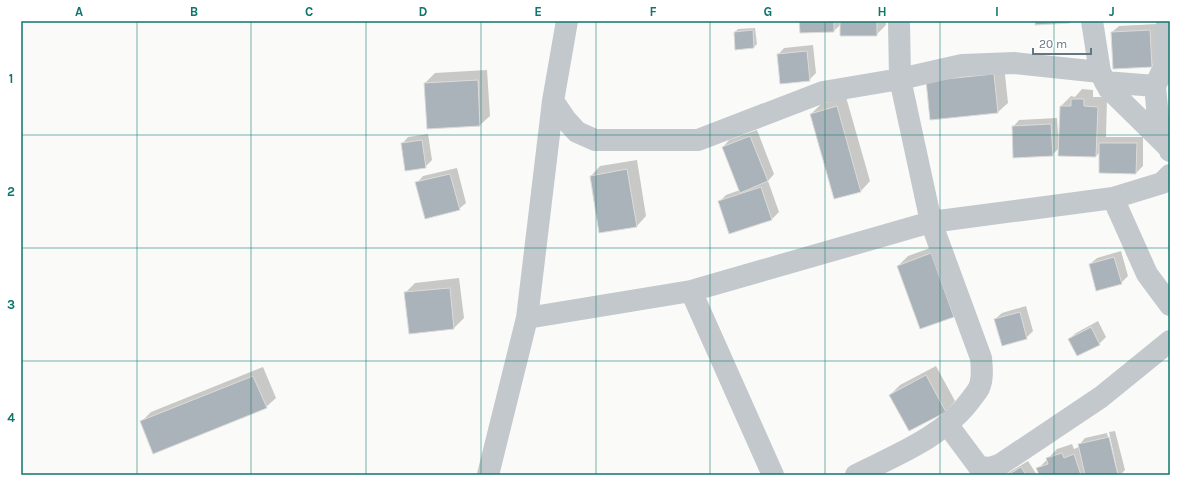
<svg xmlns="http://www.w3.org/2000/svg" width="1191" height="496" font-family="Karla,sans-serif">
	<rect width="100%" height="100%" fill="#fafaf8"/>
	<path fill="#0003" d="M800,21H886V25L877,34L841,24L834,31L800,32Z
		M1156,24L1158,60L1151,66L1112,32L1119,26Z
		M755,28L757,44L754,47L735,32L738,29Z
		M813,45L816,73L809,80L778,55L784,48Z
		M1004,65L1008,103L998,112L931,119L927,82Z
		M487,70L490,116L480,125L425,83L435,73Z
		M1082,89L1093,90V97H1107L1106,137H1143V166L1136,173L1100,172V152L1096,156L1059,148L1052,155L1013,127L1019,120L1057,118L1058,134H1060L1061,106L1071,96L1075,97Z
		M846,97L870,181L861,191L811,114L821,104Z
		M757,130L774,174L768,181L779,212L772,219L730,233L719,202L726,195L740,190L723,147L729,140Z
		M428,134L432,160L425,167L402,144L408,137Z
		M637,160L646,216L637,226L591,176L600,166Z
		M457,168L466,203L459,209L417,183L423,176Z
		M941,244L954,316L921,328L898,266L908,256Z
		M1121,251L1128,276L1121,283L1090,264L1097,258Z
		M459,278L464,318L454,328L410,333L405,293L415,283Z
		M1026,306L1033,331L1026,338L995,319L1002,313Z
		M1098,321L1106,337L1099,344L1069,339L1076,333Z
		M936,366L955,401L946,411L909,430L890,395L900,385Z
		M263,367L276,398L266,407L141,422L151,412Z
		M1115,431L1125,470L1120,475H1040L1038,469L1057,449L1072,444L1074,449L1079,447V445L1085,438L1107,433L1116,474H1118L1109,432Z
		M1028,461L1037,475H1005Z"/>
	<path fill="#aab3b9" stroke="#dcdcda" d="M799,21H834V32L800,33Z
		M840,21H877V36H840Z
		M1035,21H1070V23L1035,25Z
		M753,30L754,48L735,50L734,32Z
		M1150,30L1152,67L1113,69L1111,32Z
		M807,51L810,81L780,84L777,54Z
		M994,74L998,113L930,120L926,81Z
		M478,80L480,126L427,129L424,83Z
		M1071,99H1084V106L1098,107L1096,157L1058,156L1060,106H1071Z
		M837,106L861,192L834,199L810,114Z
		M1051,124L1053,156L1013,158L1012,126Z
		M750,136L768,181L740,193L722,147Z
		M422,140L426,168L405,171L401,143Z
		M1099,143H1137L1136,174L1099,173Z
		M627,169L637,227L599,233L590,176Z
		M450,174L460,210L425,219L415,182Z
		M761,187L772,220L729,234L718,201Z
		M931,253L954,317L920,329L897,266Z
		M1114,257L1122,284L1096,291L1089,264Z
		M450,288L454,329L409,334L404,292Z
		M1020,312L1027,339L1002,346L994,319Z
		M1091,327L1100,345L1077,356L1068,339Z
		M926,375L946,412L909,431L889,395Z
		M253,376L267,408L153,454L140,421Z
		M1109,437L1118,475H1085L1078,444Z
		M1062,453L1064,458L1074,454L1081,475H1039L1036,468L1048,464L1046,458Z
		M1021,467L1026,475H1008Z"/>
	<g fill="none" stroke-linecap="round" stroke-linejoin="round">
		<path stroke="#c3c8cc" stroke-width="22" d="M1092,21L1100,72L1109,89L1160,139L1169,148L1170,151
			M1105,82L1155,86
			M553,101L566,120L577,132L595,140H698L823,92L900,79L962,65L1014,63L1100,72
			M1160,139L1155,86L1165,65L1167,21
			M1113,198L1147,274L1170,305
			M691,291L773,475
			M527,318L691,291L931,222L1113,198L1162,183L1170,175
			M947,424L979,467L990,468L1001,464L1101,397L1170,341
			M488,475L527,318L553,101L567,21
			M856,475C896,455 945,436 972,398C974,395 977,392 979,388C983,379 982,368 981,358L931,222L900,79L899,21"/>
	</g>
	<path fill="none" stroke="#0f766e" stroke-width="1" stroke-opacity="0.55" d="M137,21V475M251,21V475M366,21V475M481,21V475M596,21V475M710,21V475M825,21V475M940,21V475M1054,21V475M21,135H1170M21,248H1170M21,361H1170"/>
	<rect width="1191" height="496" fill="none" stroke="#ffffff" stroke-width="44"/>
	<path d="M1033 48v6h58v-6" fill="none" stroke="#657683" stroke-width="2"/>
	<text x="1039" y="48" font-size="12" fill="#657683" stroke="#ffffff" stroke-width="3" paint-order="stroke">20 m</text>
	<rect x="22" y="22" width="1147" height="452" fill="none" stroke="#0f766e" stroke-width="1.5"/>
	<g font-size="13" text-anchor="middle" font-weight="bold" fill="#0f766e">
		<text x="79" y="16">A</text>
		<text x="194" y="16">B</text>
		<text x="309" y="16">C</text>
		<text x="423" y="16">D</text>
		<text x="538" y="16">E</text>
		<text x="653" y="16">F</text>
		<text x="768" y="16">G</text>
		<text x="882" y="16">H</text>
		<text x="997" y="16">I</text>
		<text x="1112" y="16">J</text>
		<text x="11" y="83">1</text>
		<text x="11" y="196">2</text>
		<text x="11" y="309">3</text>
		<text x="11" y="422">4</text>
	</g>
</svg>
